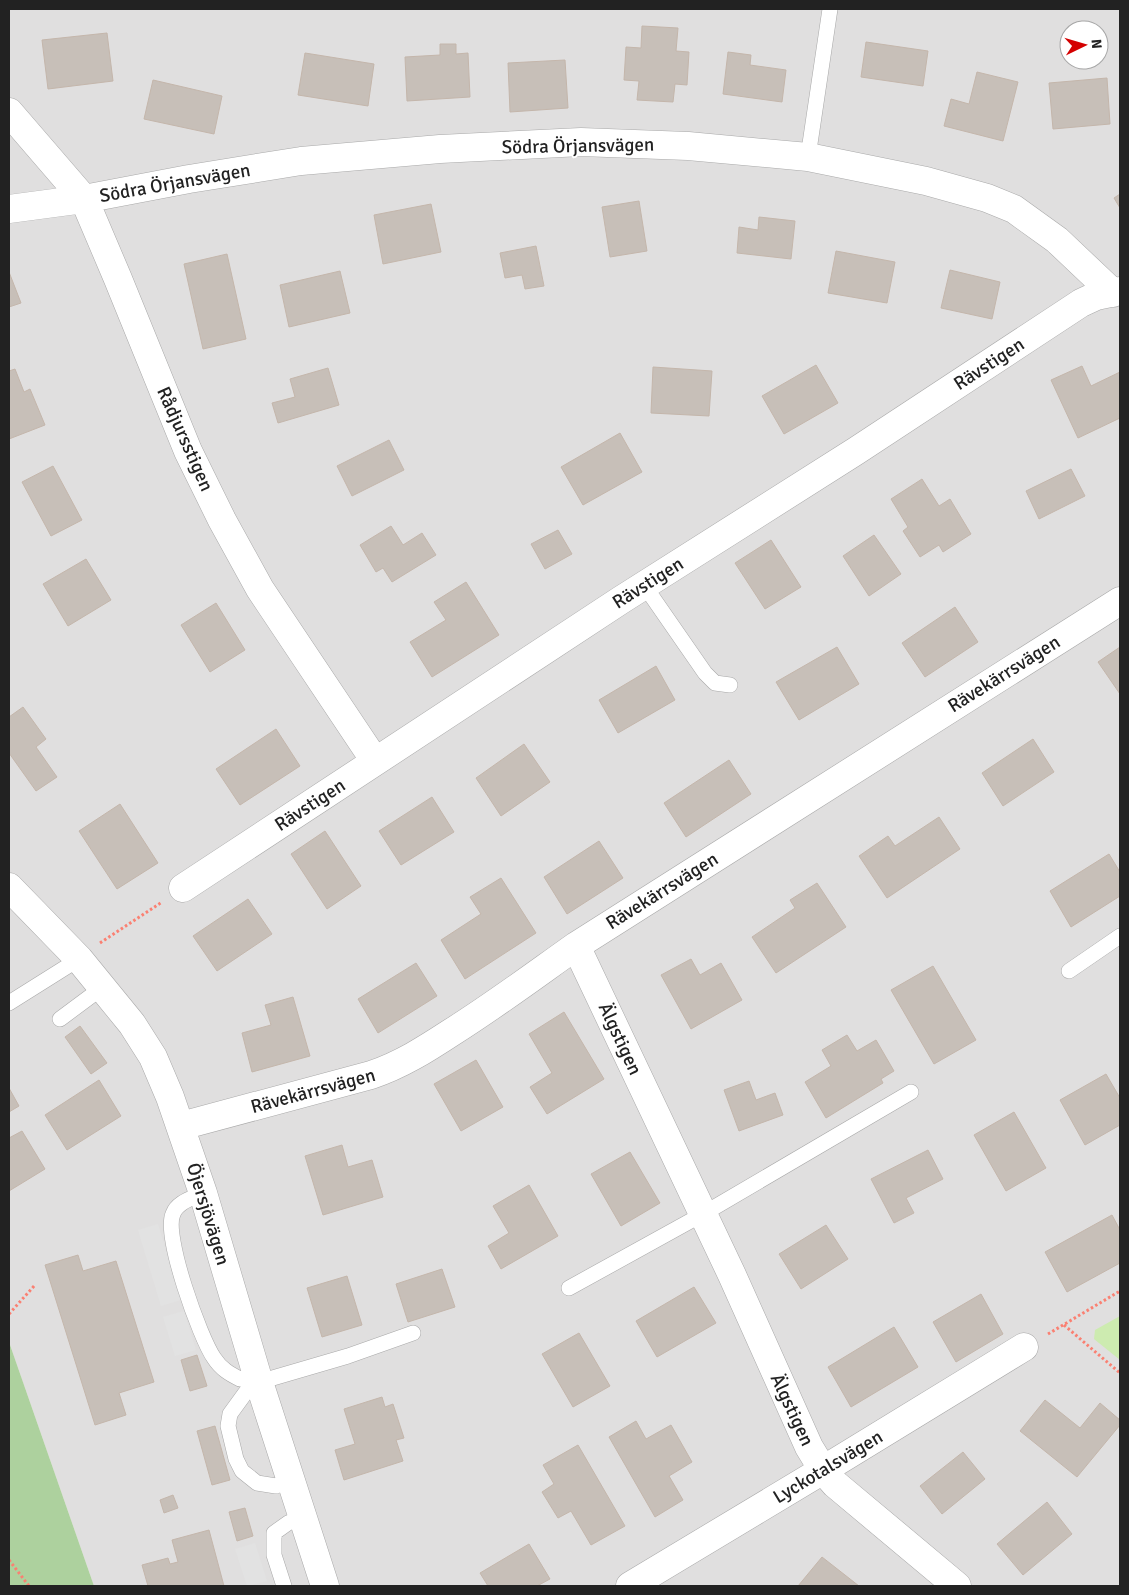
<svg xmlns="http://www.w3.org/2000/svg" width="1129" height="1595" font-family="Signika,sans-serif">
	<rect width="100%" height="100%" fill="#f2efe9"/>
	<path fill="#e0dfdf" fill-rule="evenodd" d="M9,9H1120V1586H94L9,1342ZM1069,30H1099V60H1069Z"/>
	<path fill="#cdebb0" d="M1120,1316V1360L1094,1339L1095,1330Z"/>
	<path fill="#add19e" d="M9,1342L94,1586H9Z"/>
	<path fill="#e2e2e2" d="M158,1224L181,1300L161,1306L138,1230Z
		M184,1311L196,1350L175,1356L163,1317Z
		M255,1543L267,1581L247,1586L235,1549Z"/>
	<path fill="#c7bfb8" stroke="#c4b6ab" d="M642,26L678,28L676,51L689,52L687,85L675,84L673,102L637,100L639,81L624,80L626,47L641,48Z
		M107,33L113,81L48,89L42,40Z
		M866,42L928,51L923,86L861,77Z
		M440,44H456V54L468,53L470,97L407,101L405,57L440,55Z
		M728,52L751,55L750,65L786,70L782,102L723,94Z
		M305,53L374,64L368,106L298,95Z
		M565,60L568,108L510,112L508,63Z
		M977,72L1018,82L1003,141L944,126L951,99L969,104Z
		M1107,78L1110,124L1053,129L1049,83Z
		M153,80L222,96L214,134L144,119Z
		M1120,194V208L1114,198Z
		M639,201L647,251L610,257L602,207Z
		M431,204L441,252L383,264L374,215Z
		M759,217L795,221L791,259L737,253L739,227L758,230Z
		M536,246L544,286L525,289L522,275L505,278L500,253Z
		M836,251L895,262L887,303L828,293Z
		M227,254L246,339L203,349L184,264Z
		M950,270L1000,282L992,319L941,308Z
		M340,271L350,313L289,327L280,285Z
		M9,272L21,303L9,307Z
		M816,365L838,403L784,434L762,396Z
		M1082,366L1091,386L1120,372V418L1078,438L1051,380Z
		M653,367L712,371L709,416L651,413Z
		M328,368L339,405L278,423L272,403L295,397L290,379Z
		M15,369L24,392L30,389L45,425L9,439V371Z
		M620,433L642,472L583,505L561,467Z
		M389,440L404,470L352,496L337,466Z
		M53,466L82,520L51,536L22,482Z
		M1071,469L1085,496L1039,519L1026,491Z
		M922,479L939,506L950,499L971,534L943,552L939,545L920,557L903,531L908,527L891,499Z
		M391,526L403,545L422,533L436,555L392,582L383,568L376,572L360,545Z
		M558,530L572,554L545,569L531,544Z
		M874,535L901,574L869,596L843,556Z
		M771,540L801,587L765,609L735,563Z
		M86,559L111,600L68,626L43,584Z
		M466,582L499,635L432,677L410,642L446,620L434,602Z
		M216,603L245,650L210,672L181,625Z
		M955,607L978,642L925,677L902,643Z
		M837,647L859,684L799,720L776,682Z
		M1120,647V694L1098,662Z
		M656,666L675,700L618,733L599,700Z
		M23,707L46,739L36,747L57,777L36,791L9,753V717Z
		M276,729L300,766L240,805L216,769Z
		M1033,739L1054,772L1003,806L982,773Z
		M524,744L550,782L501,816L476,778Z
		M729,760L751,794L686,837L664,803Z
		M432,797L454,832L401,865L379,831Z
		M120,804L158,863L117,889L79,831Z
		M939,817L960,849L887,898L859,856L888,836L895,846Z
		M325,831L361,886L327,909L291,854Z
		M599,841L623,878L567,914L544,877Z
		M1109,854L1120,872V896L1071,927L1050,891Z
		M501,878L536,933L465,979L441,940L481,914L470,897Z
		M817,883L846,927L776,973L752,937L795,908L790,900Z
		M248,899L272,934L217,971L193,936Z
		M691,959L700,975L721,963L742,1000L691,1029L661,975Z
		M416,963L437,996L378,1033L358,999Z
		M933,966L976,1040L934,1064L891,990Z
		M293,997L310,1056L252,1072L242,1033L271,1025L265,1005Z
		M564,1012L604,1079L547,1114L530,1087L552,1073L529,1034Z
		M80,1026L107,1063L91,1074L65,1037Z
		M847,1035L857,1051L876,1040L894,1071L881,1079L883,1083L826,1118L805,1082L831,1066L822,1050Z
		M476,1060L503,1107L461,1131L434,1084Z
		M1106,1074L1120,1098V1125L1085,1145L1060,1100Z
		M99,1080L121,1116L67,1150L45,1115Z
		M749,1081L756,1100L775,1093L783,1115L739,1131L724,1090Z
		M9,1088L19,1106L9,1112Z
		M1014,1112L1046,1168L1006,1191L974,1135Z
		M22,1131L45,1169L9,1191V1138Z
		M342,1145L348,1167L372,1160L383,1197L323,1215L305,1156Z
		M928,1150L943,1179L906,1198L914,1213L894,1223L871,1179Z
		M630,1152L660,1203L621,1226L591,1174Z
		M529,1185L558,1236L501,1269L488,1246L509,1233L493,1206Z
		M1112,1215L1120,1230V1263L1067,1292L1045,1252Z
		M826,1225L848,1259L801,1289L779,1254Z
		M78,1255L83,1271L116,1261L154,1382L119,1393L126,1415L95,1425L45,1265Z
		M442,1269L455,1307L408,1322L396,1284Z
		M347,1276L362,1325L322,1337L307,1288Z
		M694,1287L716,1323L657,1357L636,1321Z
		M981,1294L1003,1334L956,1362L933,1322Z
		M894,1327L918,1367L851,1407L828,1367Z
		M579,1333L610,1386L573,1407L542,1354Z
		M197,1355L207,1386L190,1391L181,1360Z
		M382,1397L385,1407L393,1404L404,1438L396,1440L403,1461L344,1480L335,1450L355,1444L344,1409Z
		M1045,1400L1080,1428L1100,1403L1120,1420V1425L1077,1477L1020,1431Z
		M636,1421L646,1439L671,1425L692,1462L669,1476L683,1500L655,1517L609,1437Z
		M215,1426L230,1480L212,1485L197,1431Z
		M578,1445L625,1526L591,1545L571,1511L558,1518L542,1492L554,1484L543,1465Z
		M963,1452L985,1479L942,1514L920,1486Z
		M173,1495L178,1508L164,1513L160,1500Z
		M1047,1502L1072,1534L1023,1575L997,1544Z
		M245,1508L253,1536L237,1541L229,1512Z
		M209,1530L224,1586H148L142,1565L168,1558L170,1564L178,1562L172,1540Z
		M529,1544L550,1579L537,1586H488L480,1573Z
		M822,1557L859,1586H798Z"/>
	<g fill="none" stroke-linecap="round" stroke-linejoin="round">
		<defs>
			<path id="service" d="M808,157L830,9
				M644,585L705,673L715,683L730,685
				M1069,971L1120,936
				M9,1003L79,959
				M60,1019L103,987
				M203,1193C193,1198 177,1202 173,1214C163,1235 200,1338 214,1358C221,1369 230,1374 240,1379L257,1376
				M569,1288L703,1214L911,1092
				M290,1480L276,1486L257,1483L242,1471L236,1459L228,1426L230,1414L246,1392L259,1382L348,1356L413,1333
				M284,1586L274,1555V1533L288,1523L303,1517"/>
			<path id="minor" d="M9,112L84,199L118,279L188,451L222,520L260,589L375,761
				M9,209L84,199L189,179L301,161L440,149L581,142L688,146L808,157L926,181L987,198L1014,209L1057,240L1113,293
				M9,887L79,959L132,1024L153,1057L170,1097L203,1193L259,1382L325,1586
				M183,888L621,600L856,451L1081,303L1096,296L1120,291
				M576,946L732,1275L809,1447L823,1470L835,1484L957,1586
				M181,1126L371,1075C401,1065 426,1049 452,1032C495,1005 535,975 576,946L1120,601
				M630,1586L823,1470L1024,1347"/>
		</defs>
		<use href="#service" stroke="#a9a9a9" stroke-width="16"/>
		<use href="#minor" stroke="#a9a9a9" stroke-width="29"/>
		<path stroke="#fa8072" stroke-width="3" stroke-dasharray="2.5 2.5" stroke-linecap="butt" d="M100,943L162,902
			M9,1314L35,1285
			M1064,1325L1120,1373
			M1048,1334L1120,1291
			M9,1560L29,1586"/>
		<use href="#service" stroke="#fff" stroke-width="15"/>
		<use href="#minor" stroke="#fff" stroke-width="28"/>
	</g>
	<g text-anchor="middle" dominant-baseline="central" stroke-width="4" stroke-linejoin="round" paint-order="stroke">
		<g font-size="19" fill="#222" stroke="#fff">
			<text transform="translate(578 146) rotate(-1)">Södra Örjansvägen</text>
			<text transform="translate(175 183) rotate(-10)">Södra Örjansvägen</text>
			<text transform="translate(989 364) rotate(-33)">Rävstigen</text>
			<text transform="translate(185 439) rotate(66)">Rådjursstigen</text>
			<text transform="translate(648 583) rotate(-32)">Rävstigen</text>
			<text transform="translate(1004 674) rotate(-32)">Rävekärrsvägen</text>
			<text transform="translate(310 805) rotate(-33)">Rävstigen</text>
			<text transform="translate(662 891) rotate(-32)">Rävekärrsvägen</text>
			<text transform="translate(620 1039) rotate(65)">Älgstigen</text>
			<text transform="translate(313 1091) rotate(-15)">Rävekärrsvägen</text>
			<text transform="translate(208 1214) rotate(73)">Öjersjövägen</text>
			<text transform="translate(792 1410) rotate(65)">Älgstigen</text>
			<text transform="translate(828 1467) rotate(-31)">Lyckotalsvägen</text>
		</g>
	</g>
	<rect width="1129" height="1595" fill="none" stroke="#222222" stroke-width="20"/>
	<g transform="translate(1084 45) rotate(85)"><circle r="24" fill="#ffffff" stroke="#a7a7a7"/>
	<path d="M0-4L9 19L0 12L-9 19Z" fill="#d40000"/>
	<text y="-8" font-size="14" font-weight="bold" text-anchor="middle" fill="#222222">N</text>
	</g>
</svg>
